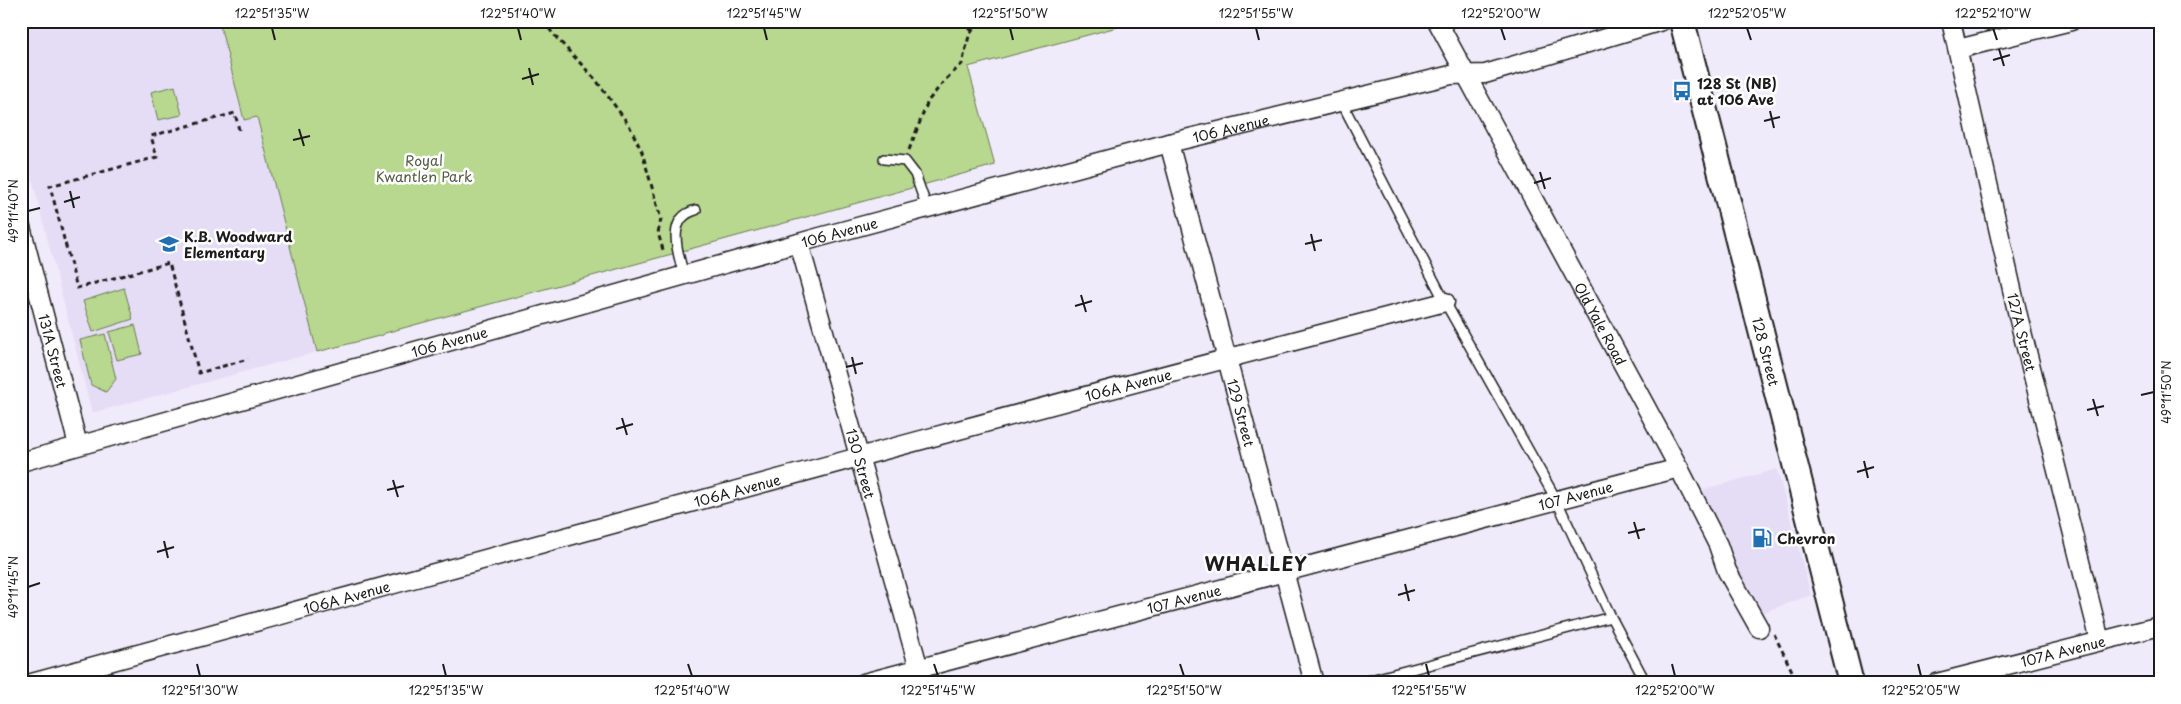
<svg xmlns="http://www.w3.org/2000/svg" width="2181" height="704" font-family="'Playpen Sans',sans-serif">
	<rect width="100%" height="100%" fill="#f0ebfa"/>
	<filter id="ink" filterUnits="userSpaceOnUse"><feTurbulence type="fractalNoise" baseFrequency=".02" numOctaves="2"/><feDisplacementMap in="SourceGraphic" scale="10" xChannelSelector="R" yChannelSelector="G"/><feConvolveMatrix kernelMatrix="1 2 1 2 8 2 1 2 1" color-interpolation-filters="sRGB"/></filter>
	<g filter="url(#ink)">
		<path fill="#e5ddf6" d="M21,21H219L243,120L257,117L317,352L92,413L21,136Z
			M1777,469L1811,595L1762,613L1688,494Z"/>
		<path fill="#b8d78f" stroke="#6a7a56" d="M219,21H1140L968,67L995,165L385,333L383,335L317,352L257,117L244,120Z
			M175,86L182,115L158,120L151,92Z
			M124,288L133,319L93,332L83,301Z
			M135,325L142,354L117,360L109,332Z
			M105,334L116,379L106,392L91,385L80,340Z"/>
		<g fill="none" stroke-linecap="round" stroke-linejoin="round">
			<defs>
				<path id="lane" d="M1341,101L1445,302L1557,501L1611,617L1646,683
					M884,159L905,161L915,174L927,208
					M684,275C678,254 665,218 696,210
					M1359,683L1611,617"/>
				<g id="street">
					<path id="s1" d="M1437,21L1679,468L1718,545L1727,571L1759,628"/>
					<path id="s2" d="M1951,21L2019,320L2100,641"/>
					<path d="M1958,49L2071,21"/>
					<path id="s3" d="M1169,143L1314,683"/>
					<path id="s4" d="M21,227L78,445"/>
					<path id="s5" d="M799,243L923,683"/>
					<path id="s6" d="M21,462L820,237L1169,143L1451,75L1485,74L1662,21"/>
					<path id="s7" d="M32,683C503,555 972,423 1445,302"/>
					<path id="s8" d="M864,683L1679,468"/>
					<path id="s9" d="M1937,683L2160,626"/>
				</g>
				<g id="secondary">
					<path id="s10" d="M1682,21L1851,683"/>
				</g>
			</defs>
			<use href="#lane" stroke="#1c1c1c" stroke-width="12"/>
			<use href="#street" stroke="#1c1c1c" stroke-width="21"/>
			<use href="#secondary" stroke="#1c1c1c" stroke-width="28"/>
			<path stroke="#1c1c1c" stroke-width="3" stroke-dasharray="5 4" stroke-linecap="butt" d="M544,21L553,34L596,80L629,125L642,152L661,219L658,233L664,253
				M963,21L972,31
				M239,130L235,113L151,136L157,157L50,186L77,288L169,263L199,373L248,359
				M909,150L928,101L945,80L962,64L969,36L978,21
				M1774,634L1794,675L1790,683"/>
			<use href="#lane" stroke="#fff" stroke-width="9"/>
			<use href="#street" stroke="#fff" stroke-width="18"/>
			<use href="#secondary" stroke="#fff" stroke-width="24"/>
		</g>
	</g>
	<path fill="none" stroke="#1c1c1c" stroke-width="2" d="M272,28L275,40M518,28L521,40M764,28L767,40M1010,28L1013,40M1256,28L1259,40M1501,28L1505,40M1747,28L1751,40M1993,28L1997,40M1999,49L2004,66M1993,60L2010,55M529,68L533,85M522,79L539,74M1770,111L1774,128M1764,121L1780,117M299,129L304,146M293,140L310,136M1540,172L1545,189M1534,183L1551,178M70,191L74,208M64,202L80,197M28,211L40,208M1311,234L1315,251M1305,244L1322,240M1081,295L1086,312M1075,306L1092,301M852,357L856,374M846,367L863,363M2141,395L2154,392M2093,399L2098,416M2087,410L2104,406M622,418L627,435M616,429L633,424M1864,461L1868,478M1857,472L1874,467M393,480L398,497M387,490L404,486M1634,522L1639,539M1628,533L1645,529M164,541L168,558M157,552L174,547M1405,584L1409,601M28,587L40,583M1398,595L1415,590M197,664L200,676M443,664L446,676M688,664L692,676M934,664L938,676M1180,664L1184,676M1426,664L1429,676M1672,664L1675,676M1918,664L1921,676"/>
	<defs>
		<symbol id="bus-bare" viewBox="-9 -9 18 18"><path d="M-5-6H5V4H4V6H2V4H-2V6H-4V4H-5ZM-3.5-4V0h7V-4ZM-3.5 1.2v1.5H-2V1.2ZM2 1.2v1.5H3.5V1.2Z" fill="#1f6fb2" stroke="#fff" stroke-width="2.5" paint-order="stroke"/></symbol>
		<symbol id="school-bare" viewBox="-9 -9 18 18"><path d="M0-5L7-2L0 1L-7-2ZM-4 1L0 2.5L4 1V4Q0 6-4 4Z" fill="#1f6fb2" stroke="#fff" stroke-width="2.5" paint-order="stroke"/></symbol>
		<symbol id="fuel-bare" viewBox="-9 -9 18 18"><path d="M-5.5-6h7V0h2V4h1.3V-2.5L3-4.5l.8-.8L6-3V5H2.5V1h-1V6h-7ZM-4.2-4.7v3.2H.2V-4.7Z" fill="#1f6fb2" stroke="#fff" stroke-width="2.5" paint-order="stroke"/></symbol>
	</defs>
	<g fill-rule="evenodd">
		<use href="#bus-bare" x="1668" y="77" width="28" height="28"/>
		<use href="#school-bare" x="155" y="230" width="28" height="28"/>
		<use href="#fuel-bare" x="1748" y="524" width="28" height="28"/>
	</g>
	<g text-anchor="middle" dominant-baseline="central" stroke-width="5" stroke-linejoin="round" paint-order="stroke">
		<g font-size="14" font-weight="bold" fill="#1c1c1c" stroke="#fff" text-anchor="start">
			<text x="1697" y="83">128 St (NB)<tspan x="1697" dy="16">at 106 Ave</tspan></text>
			<text x="184" y="236">K.B. Woodward<tspan x="184" dy="16">Elementary</tspan></text>
			<text x="1777" y="538">Chevron</text>
		</g>
		<g font-size="14" fill="#1c1c1c" stroke="#fff">
			<text stroke="none"><textPath href="#s6" startOffset="1255">106 Avenue</textPath></text>
			<text stroke="none"><textPath href="#s6" startOffset="850">106 Avenue</textPath></text>
			<text stroke="none"><textPath href="#s1" startOffset="344">Old Yale Road</textPath></text>
			<text stroke="none"><textPath href="#s2" startOffset="319">127A Street</textPath></text>
			<text stroke="none"><textPath href="#s6" startOffset="445">106 Avenue</textPath></text>
			<text stroke="none"><textPath href="#s4" startOffset="128">131A Street</textPath></text>
			<text stroke="none"><textPath href="#s10" startOffset="341">128 Street</textPath></text>
			<text stroke="none"><textPath href="#s7" startOffset="1136">106A Avenue</textPath></text>
			<text stroke="none"><textPath href="#s3" startOffset="279">129 Street</textPath></text>
			<text stroke="none"><textPath href="#s5" startOffset="229">130 Street</textPath></text>
			<text stroke="none"><textPath href="#s7" startOffset="731">106A Avenue</textPath></text>
			<text stroke="none"><textPath href="#s8" startOffset="736">107 Avenue</textPath></text>
			<text stroke="none"><textPath href="#s7" startOffset="326">106A Avenue</textPath></text>
			<text stroke="none"><textPath href="#s8" startOffset="331">107 Avenue</textPath></text>
			<text stroke="none"><textPath href="#s9" startOffset="130">107A Avenue</textPath></text>
		</g>
		<g font-size="14" fill="#535d44" stroke="#fff">
			<text x="424" y="160">Royal<tspan x="424" dy="16">Kwantlen Park</tspan></text>
		</g>
		<g font-size="19" font-weight="bold" letter-spacing="1" fill="#1c1c1c" stroke="#fff">
			<text x="1256" y="563">WHALLEY</text>
		</g>
	</g>
	<rect width="2181" height="704" fill="none" stroke="#fff" stroke-width="55"/>
	<rect x="28" y="28" width="2126" height="648" fill="none" stroke="#1c1c1c" stroke-width="2"/>
	<g font-size="12" text-anchor="middle" fill="#1c1c1c">
		<text x="272" y="18">122°51'35"W</text>
		<text x="518" y="18">122°51'40"W</text>
		<text x="764" y="18">122°51'45"W</text>
		<text x="1010" y="18">122°51'50"W</text>
		<text x="1256" y="18">122°51'55"W</text>
		<text x="1501" y="18">122°52'00"W</text>
		<text x="1747" y="18">122°52'05"W</text>
		<text x="1993" y="18">122°52'10"W</text>
		<text transform="translate(14 211) rotate(-90)" y="4">49°11'40"N</text>
		<text transform="translate(2167 392) rotate(-90)" y="4">49°11'50"N</text>
		<text transform="translate(14 587) rotate(-90)" y="4">49°11'45"N</text>
		<text x="200" y="695">122°51'30"W</text>
		<text x="446" y="695">122°51'35"W</text>
		<text x="692" y="695">122°51'40"W</text>
		<text x="938" y="695">122°51'45"W</text>
		<text x="1184" y="695">122°51'50"W</text>
		<text x="1429" y="695">122°51'55"W</text>
		<text x="1675" y="695">122°52'00"W</text>
		<text x="1921" y="695">122°52'05"W</text>
	</g>
</svg>
